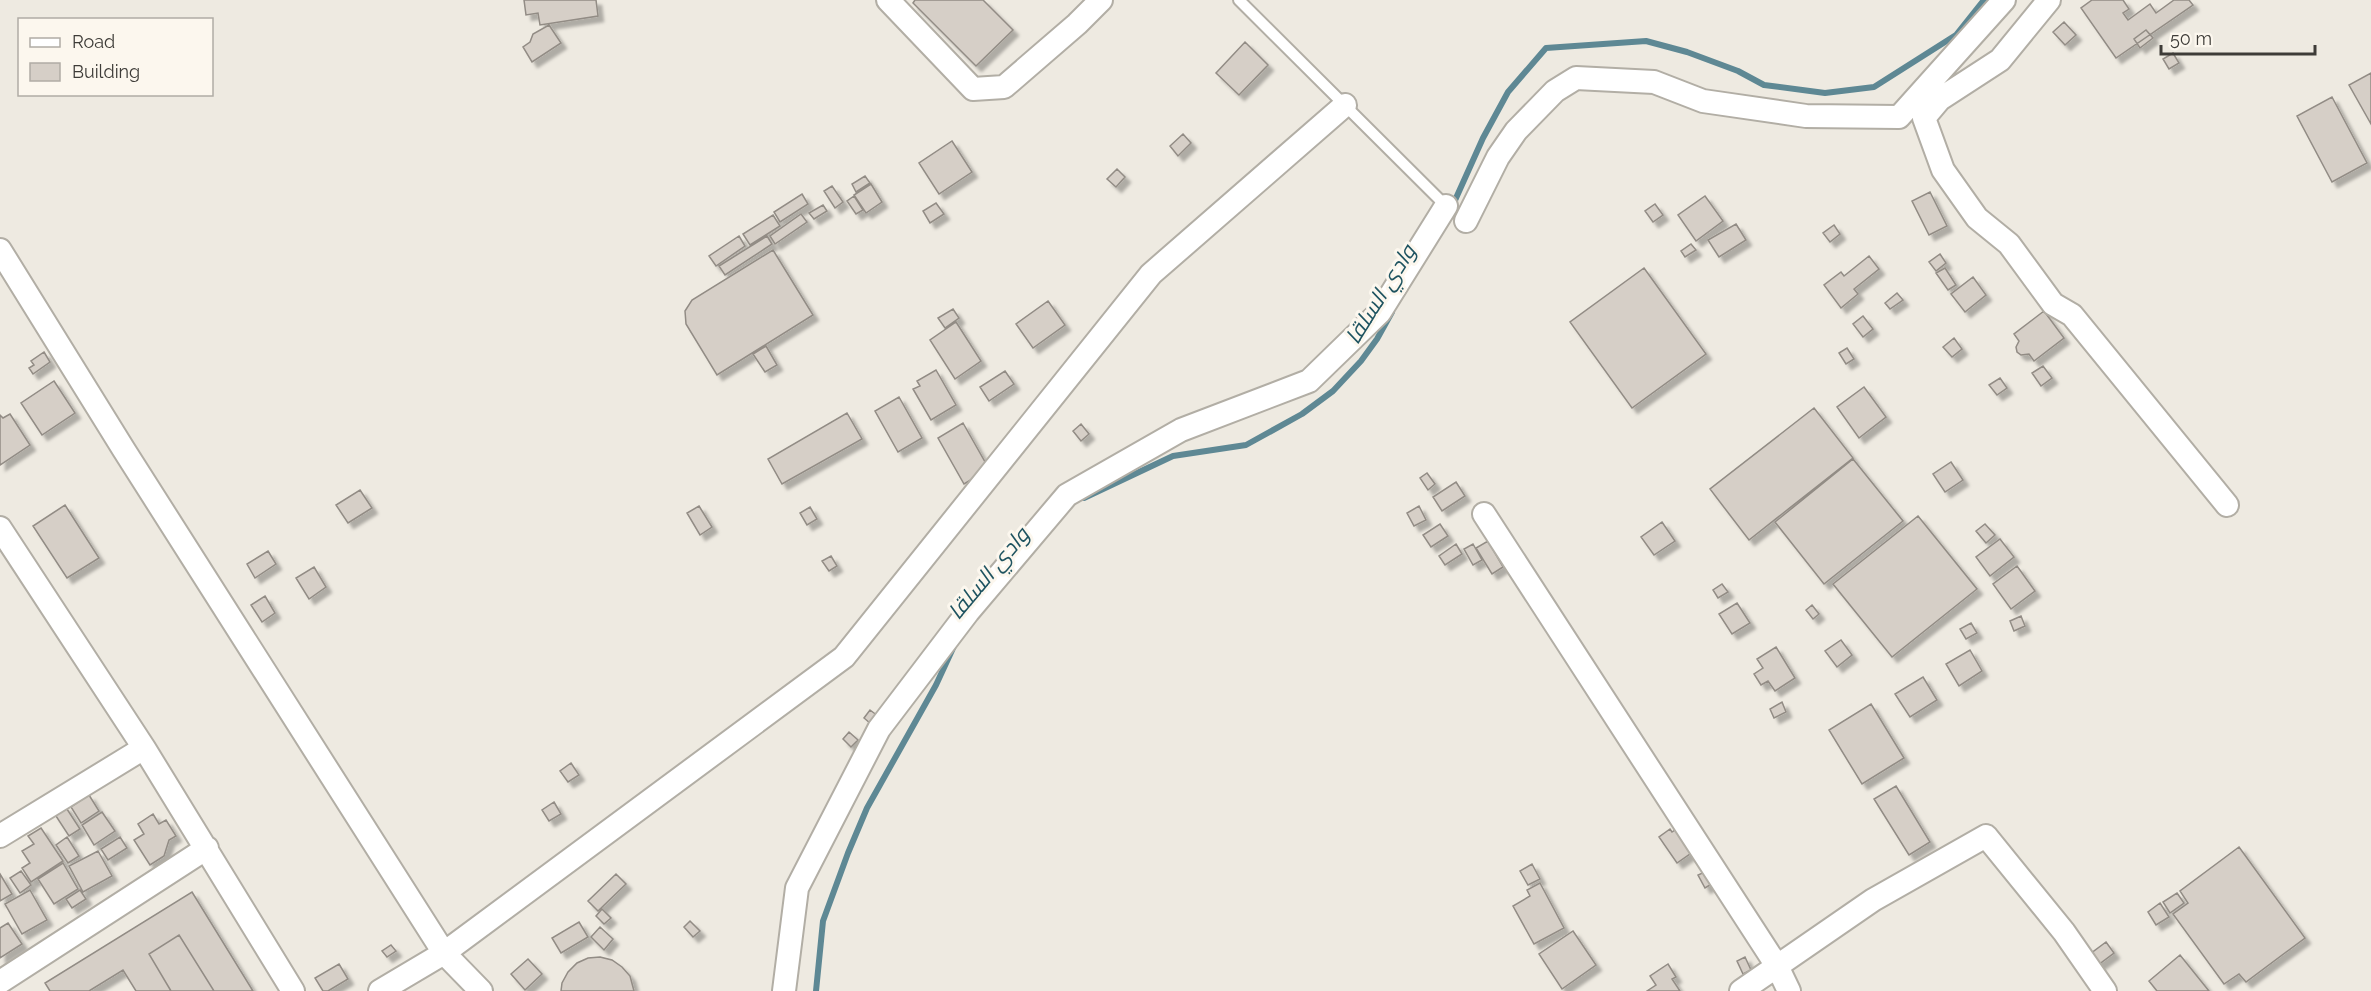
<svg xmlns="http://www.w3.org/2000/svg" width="2371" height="991" font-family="Raleway,Cairo,sans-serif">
	<defs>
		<filter id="shadow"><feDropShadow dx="5.5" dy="5.5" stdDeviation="1.5" flood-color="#0004"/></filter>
	</defs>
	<rect width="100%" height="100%" fill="#eeeae1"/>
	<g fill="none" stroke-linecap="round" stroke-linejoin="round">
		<path stroke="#5e8894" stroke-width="6" d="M1452,207L1483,138L1508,92L1546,48L1646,41L1687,52L1738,71L1764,85L1825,93L1874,87L1956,35L1984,0
			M1084,498L1173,456L1246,445L1302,414L1333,391L1361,361L1377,339L1392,312
			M816,991L823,921L848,853L867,808L936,685L954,646"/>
	</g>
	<path fill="#d6cfc7" stroke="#928c85" stroke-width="1.5" filter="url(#shadow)" d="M524,0H596L598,16L540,25L538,13L526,15Z
		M915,0H983L1013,30L976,66L913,3Z
		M2092,0H2123L2129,9L2123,13L2128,20L2150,4L2156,13L2174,0H2189L2193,5L2116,58L2081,8Z
		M2064,22L2076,35L2065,45L2053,32Z
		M549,25L561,43L532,62L523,47L530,42L533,34Z
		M2146,30L2153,38L2140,48L2134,39Z
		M1245,42L1268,65L1239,95L1216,73Z
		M2173,53L2179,63L2169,69L2163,59Z
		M2371,73V124L2349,85Z
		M2332,97L2367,163L2332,182L2297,116Z
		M1183,134L1191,143L1178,156L1170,146Z
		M952,141L972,172L939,194L919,163Z
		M1117,169L1125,177L1116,187L1107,179Z
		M865,176L870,183L856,192L852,184Z
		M871,184L882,202L866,213L854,195Z
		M832,186L843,202L835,208L824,191Z
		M1930,192L1947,226L1929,235L1912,201Z
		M802,194L808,204L780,222L774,212Z
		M854,196L863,210L856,214L847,201Z
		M1705,196L1723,221L1696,241L1678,215Z
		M936,203L944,214L930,223L923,211Z
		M1655,204L1663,215L1653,222L1645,211Z
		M823,205L827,211L814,219L809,213Z
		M801,214L807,222L775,244L770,236Z
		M773,215L780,226L750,245L743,234Z
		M1736,224L1746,240L1719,257L1708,240Z
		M1834,225L1840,234L1830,242L1823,233Z
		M739,236L745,246L716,266L709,256Z
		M767,236L772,244L725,275L719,266Z
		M1691,244L1696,250L1685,257L1681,251Z
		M773,250L813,315L717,375L686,324L685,311L692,300Z
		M1940,254L1946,263L1936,271L1929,262Z
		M1869,256L1879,269L1854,289L1858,294L1841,308L1824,285L1841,272L1844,276Z
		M1644,268L1706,354L1632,408L1570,322Z
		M1945,268L1956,285L1948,290L1936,273Z
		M1973,277L1986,295L1965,312L1951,294Z
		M1897,293L1903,300L1890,309L1885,303Z
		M1048,301L1065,325L1033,348L1016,324Z
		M953,309L959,318L945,328L938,318Z
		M2044,311L2064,338L2034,361L2029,354L2021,355L2017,352L2016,347L2019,341L2014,334Z
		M1863,316L1873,329L1863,337L1853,324Z
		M956,322L981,361L955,379L930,340Z
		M1954,338L1962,349L1952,357L1943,347Z
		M766,346L777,365L765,372L753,354Z
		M1847,348L1854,359L1846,364L1839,353Z
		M44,352L50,362L33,374L29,368L34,365L31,361Z
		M2043,366L2052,378L2041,386L2032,373Z
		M936,370L956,405L931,420L913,389L920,386L917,381Z
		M1005,371L1014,384L989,401L980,387Z
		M2000,378L2007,388L1997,395L1989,385Z
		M54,381L75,413L42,435L21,403Z
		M1864,387L1886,417L1859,438L1837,407Z
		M899,397L922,438L898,452L875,411Z
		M1814,408L1853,458L1749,540L1710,489Z
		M847,413L862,439L782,484L768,459Z
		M10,414L30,445L0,465V415L3,418Z
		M963,423L989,469L964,484L938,438Z
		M1081,424L1089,434L1081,441L1073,431Z
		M1853,459L1903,521L1824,584L1775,522Z
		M1951,462L1963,480L1945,492L1933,474Z
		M1427,473L1435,484L1428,490L1420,478Z
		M1456,482L1465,496L1442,511L1433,497Z
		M360,490L372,508L348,523L336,505Z
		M65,505L99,558L67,578L33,526Z
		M699,506L712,527L700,535L687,513Z
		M1419,506L1426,520L1414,526L1407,513Z
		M810,507L817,519L807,525L800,513Z
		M1918,516L1977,589L1892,657L1833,584Z
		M1662,522L1675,541L1654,555L1641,537Z
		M1440,524L1448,536L1431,547L1423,535Z
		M1985,524L1995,535L1986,543L1976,531Z
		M2000,539L2014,557L1990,576L1976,557Z
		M1488,541L1503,567L1492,574L1476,548Z
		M1456,544L1462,554L1445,565L1439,556Z
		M1473,544L1482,560L1473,565L1464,549Z
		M268,551L276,564L255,578L247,564Z
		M831,556L837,566L829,571L822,561Z
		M2017,566L2035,591L2011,609L1993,584Z
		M314,567L326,587L309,599L296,578Z
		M1722,584L1728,592L1718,598L1713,590Z
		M265,596L275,613L262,622L251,605Z
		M1737,603L1750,623L1732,634L1719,614Z
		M1812,605L1819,614L1813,619L1806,610Z
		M2021,616L2025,626L2014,631L2010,621Z
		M1971,623L1977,633L1966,639L1960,629Z
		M1841,640L1852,655L1837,667L1825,651Z
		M1776,647L1795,678L1775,691L1768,681L1761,685L1754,674L1763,668L1757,659Z
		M1970,650L1982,671L1959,686L1946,664Z
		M1923,677L1937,700L1910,717L1895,694Z
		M1782,702L1786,712L1774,718L1770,709Z
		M1871,704L1904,758L1862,784L1829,730Z
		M870,710L878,716L871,724L864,718Z
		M849,732L858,740L851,747L843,739Z
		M571,763L579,775L568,782L560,771Z
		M1896,786L1930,842L1909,855L1874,799Z
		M89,795L99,811L81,823L71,807Z
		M554,802L561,814L549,821L542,810Z
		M65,806L80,829L69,836L54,813Z
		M102,812L115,831L94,845L82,825Z
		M153,814L159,824L166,820L176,836L169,840L164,856L150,865L134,840L144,834L138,824Z
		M1681,826L1697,849L1677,863L1659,837L1670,829L1672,832Z
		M41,828L63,861L31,882L22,868L30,863L22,851L34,844L28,836Z
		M67,837L79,856L68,863L56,845Z
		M120,837L127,848L108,860L101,849Z
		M2239,847L2305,938L2246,982L2239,974L2224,984L2173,914L2188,903L2180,891Z
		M98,851L112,876L83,892L69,866Z
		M63,863L78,889L54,904L38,879Z
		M1532,864L1540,879L1528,885L1520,871Z
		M1709,870L1715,882L1705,888L1698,875Z
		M21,871L31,885L20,893L10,878Z
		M0,874L12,894L0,901Z
		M616,874L626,884L598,911L588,901Z
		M1540,883L1564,928L1534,944L1513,906L1530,896L1527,890Z
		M30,890L47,920L22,934L5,904Z
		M80,890L86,899L72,908L66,899Z
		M192,892L253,991H214L179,935L149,954L171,991H136L123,970L89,991H50L45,983Z
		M2177,893L2184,903L2170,913L2163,902Z
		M2160,903L2169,917L2156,925L2148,912Z
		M602,909L611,918L604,924L596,916Z
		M690,921L700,931L693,937L684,927Z
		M579,922L588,937L561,953L552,938Z
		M8,923L22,944L0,958V928Z
		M600,927L613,939L604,950L591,937Z
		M1573,931L1596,965L1562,989L1539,954Z
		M179,935L214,991H171L149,954Z
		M2106,942L2114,953L2098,965L2090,954Z
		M391,945L396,951L387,957L382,951Z
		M2180,955L2209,991H2157L2149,981Z
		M600,957L612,960L622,967L630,976L634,991H561L562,983L568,972L577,963L588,958Z
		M1745,957L1751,970L1743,974L1737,961Z
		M528,959L542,974L525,990L511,974Z
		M339,964L348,979L328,991H323L315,978Z
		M1668,964L1676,977L1672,979L1680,991H1647L1656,985L1650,976Z"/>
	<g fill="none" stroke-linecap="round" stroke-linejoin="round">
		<defs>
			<path id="lane" d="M1239,0L1447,207"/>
			<path id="street" d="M888,0L973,89L1004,87L1077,24L1101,0
				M2049,0L2000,60L1940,99L1924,118L1943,170L1977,218L2009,244L2053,304L2072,315L2227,505
				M1466,221L1498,157L1516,131L1555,91L1576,78L1654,82L1703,101L1806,116L1899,117L2004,0
				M0,250L124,450L444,953L481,991
				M1484,514L1777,966L1789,991
				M0,528L144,748L293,991
				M0,836L144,748
				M0,982L207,848
				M380,991L444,953L844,657L1151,274L1345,105
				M784,991L797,888L879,729L968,612L1067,495L1181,430L1309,381L1380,312L1446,206
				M1741,991L1873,900L1986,836L2064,932L2105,991"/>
		</defs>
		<use href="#lane" stroke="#b2aea5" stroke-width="14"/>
		<use href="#street" stroke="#b2aea5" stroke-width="26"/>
		<use href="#lane" stroke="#fff" stroke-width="10"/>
		<use href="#street" stroke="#fff" stroke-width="22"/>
	</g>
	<g text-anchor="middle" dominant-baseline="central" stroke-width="6" stroke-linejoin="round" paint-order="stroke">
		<g font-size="22" font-style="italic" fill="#1e5360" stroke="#fcf7ee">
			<text transform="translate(1380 294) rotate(-58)">وادي السلقا</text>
			<text transform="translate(988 573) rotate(-50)">وادي السلقا</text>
		</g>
	</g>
	<rect x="18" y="18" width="195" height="78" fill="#fcf7ee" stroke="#b0aca5" stroke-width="1.5"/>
	<rect x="30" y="38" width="30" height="9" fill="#ffffff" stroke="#b0aca5" stroke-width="1.5"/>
	<text x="72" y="48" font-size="18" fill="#3e3c38">Road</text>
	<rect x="30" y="63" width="30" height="18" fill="#d6cfc7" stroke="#b0aca5" stroke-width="1.5"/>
	<text x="72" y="78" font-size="18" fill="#3e3c38">Building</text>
	<path d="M2161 45v9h154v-9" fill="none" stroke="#3e3c38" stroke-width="3"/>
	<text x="2170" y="45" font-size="18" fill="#3e3c38" stroke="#fcf7ee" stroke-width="4.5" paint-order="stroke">50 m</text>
</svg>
